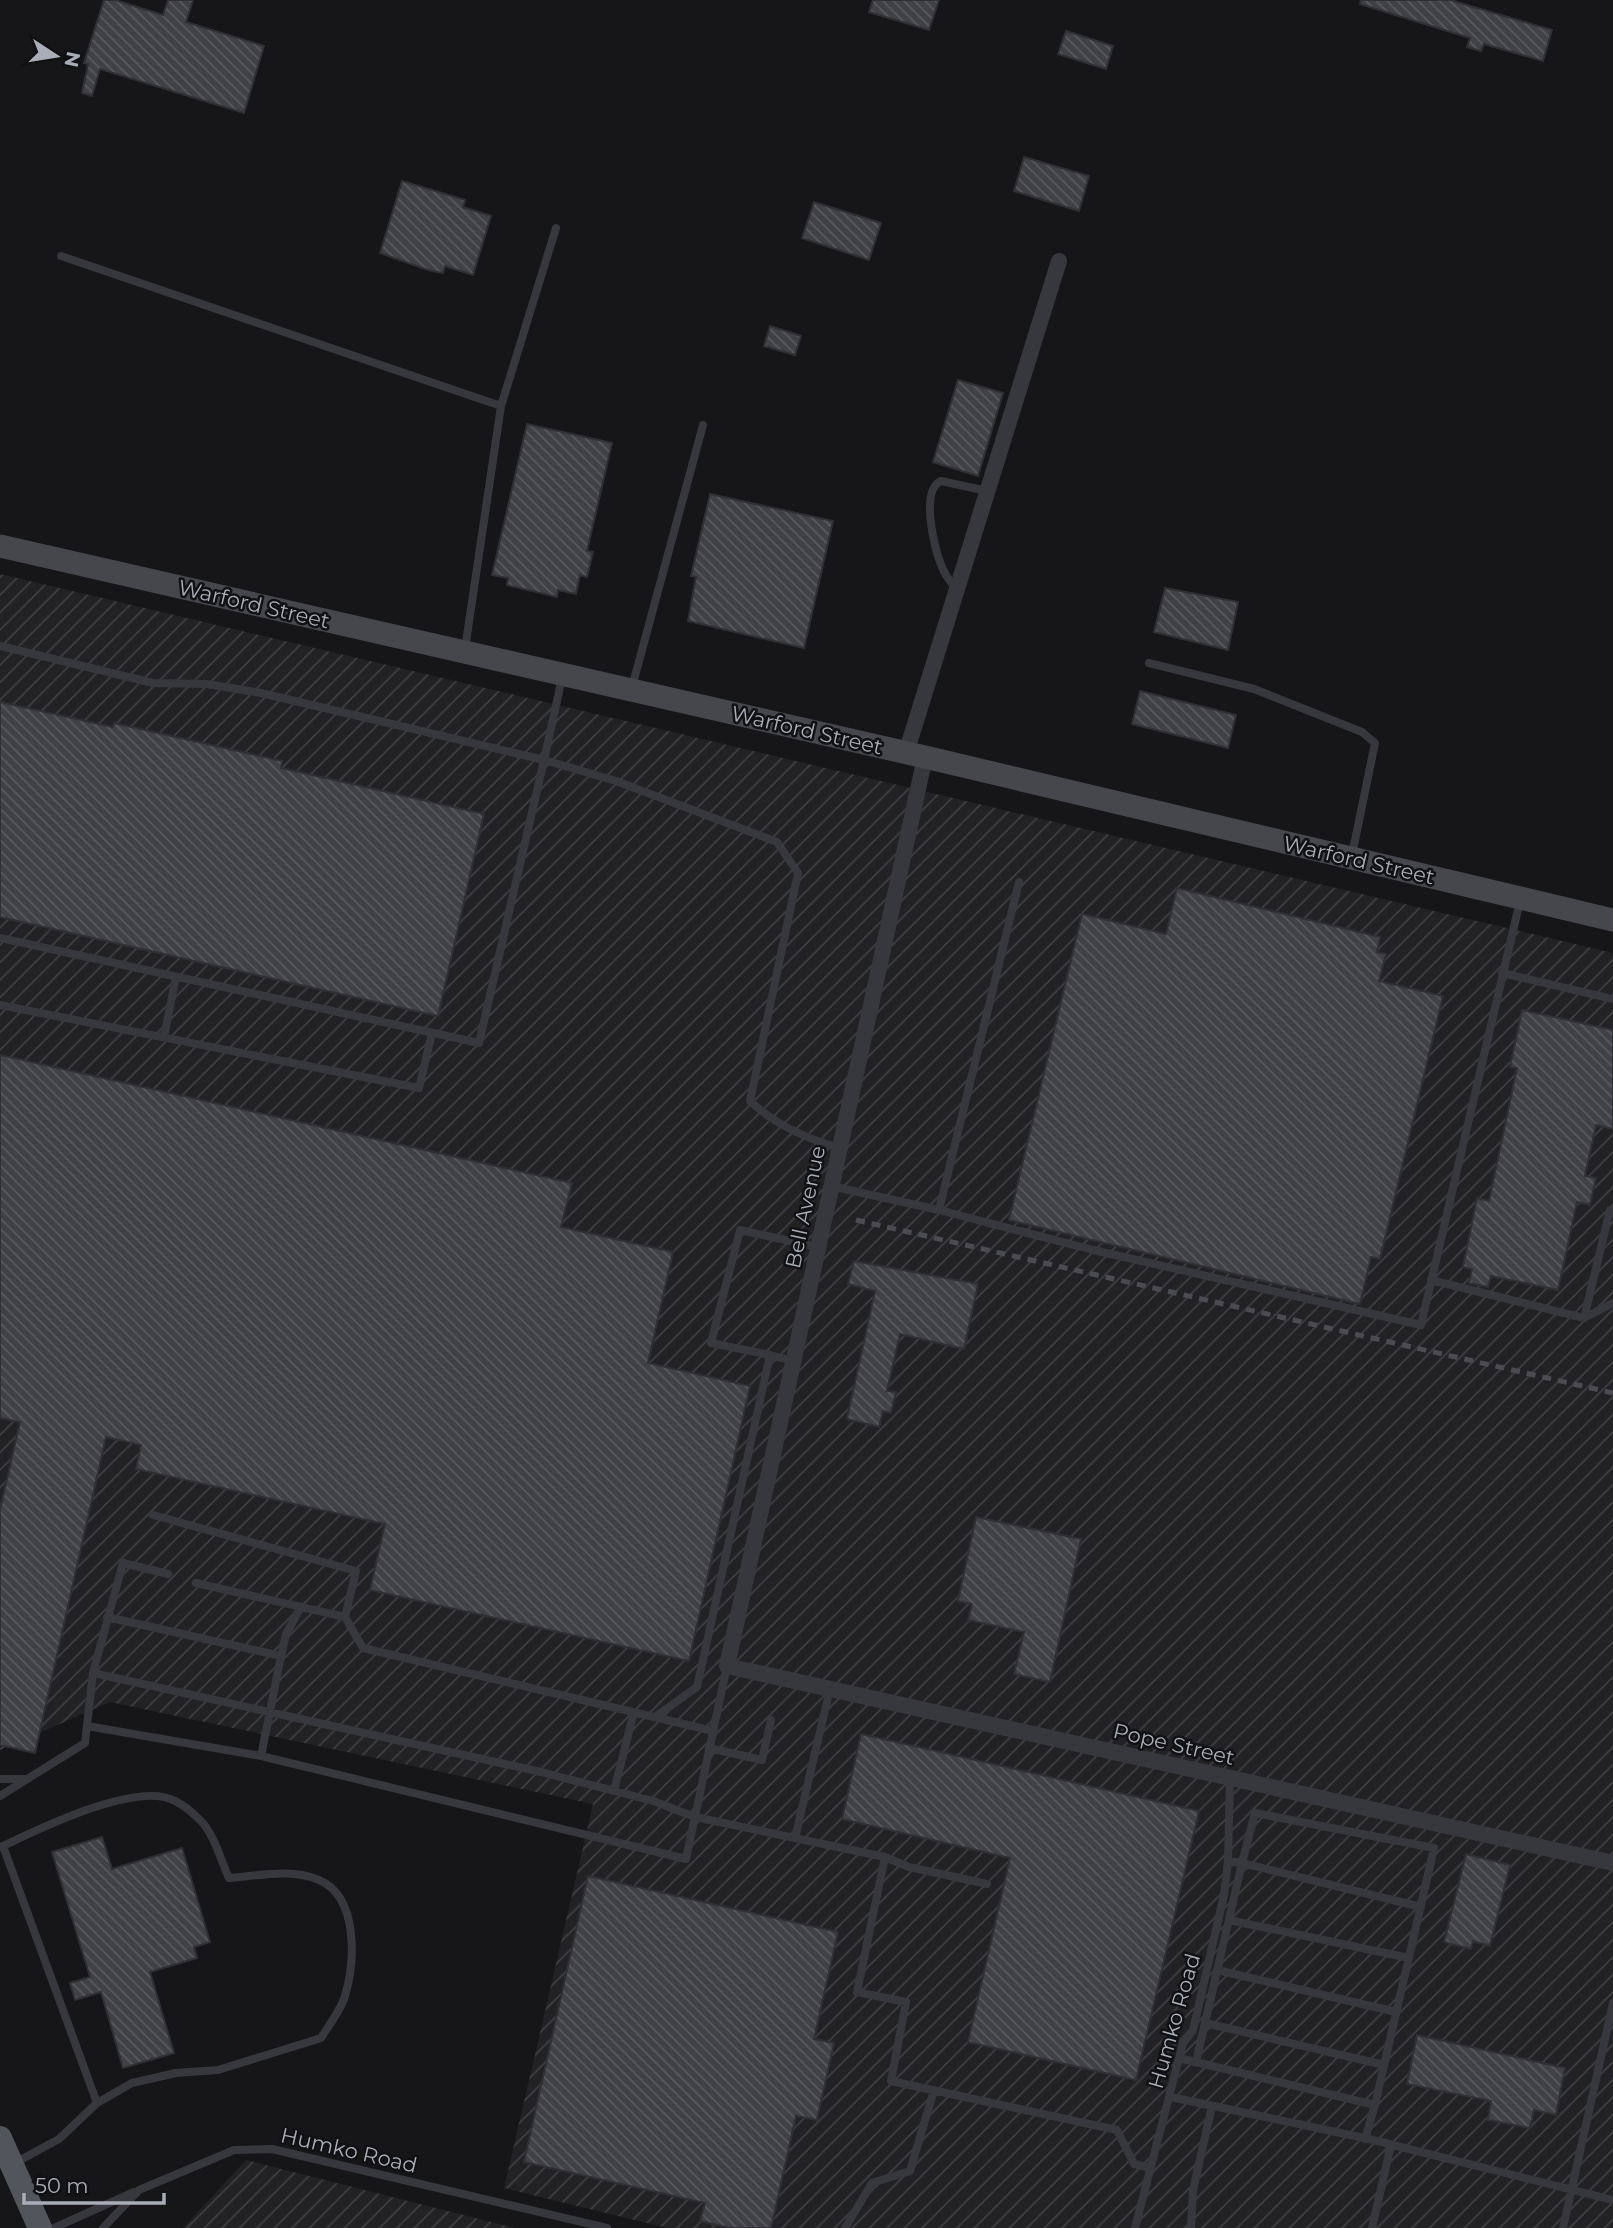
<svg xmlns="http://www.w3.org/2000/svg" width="1613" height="2228" font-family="Montserrat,sans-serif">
	<defs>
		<pattern id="industrial-furrows" width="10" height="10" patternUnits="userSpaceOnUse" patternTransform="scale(1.75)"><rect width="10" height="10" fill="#222225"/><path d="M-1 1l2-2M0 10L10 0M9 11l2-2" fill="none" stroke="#3f3f43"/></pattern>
		<pattern id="building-back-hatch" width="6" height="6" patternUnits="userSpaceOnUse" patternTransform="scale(1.75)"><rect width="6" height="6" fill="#404145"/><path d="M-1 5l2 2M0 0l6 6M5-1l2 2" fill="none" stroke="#595a5e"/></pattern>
	</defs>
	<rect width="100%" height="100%" fill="#161618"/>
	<path fill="url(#industrial-furrows)" d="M0,574L1613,953V2228H667L504,2188L593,1804L110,1702L0,1750Z
		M246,2160L515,2228H183Z"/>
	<path fill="url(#building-back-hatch)" stroke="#303034" stroke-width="2" d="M104,0H115L163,15L168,0H193L186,22L264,46L244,113L100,69L92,96L82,93L88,64L84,63Z
		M873,0H939L929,30L869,12Z
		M1361,0H1450L1552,30L1543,61L1484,44L1481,51L1467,47L1470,38L1360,4Z
		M1066,31L1113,46L1106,69L1058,54Z
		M1024,157L1089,176L1079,211L1014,191Z
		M402,181L462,199L465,200L463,207L491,216L473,275L445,266L443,273L428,270L380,253Z
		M814,202L881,223L869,260L802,238Z
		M770,326L801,336L795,355L764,346Z
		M958,380L1003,393L978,476L933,462Z
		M527,424L612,443L587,551L593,552L587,577L580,575L576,594L558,590L557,597L507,585L508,578L492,575Z
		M710,494L833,521L804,648L688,621L696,577L691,576Z
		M1165,588L1238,602L1228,650L1154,632Z
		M1140,691L1236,715L1228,748L1132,724Z
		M0,702L113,727L114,723L282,761L281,768L484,814L438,1016L0,917Z
		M1177,888L1380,937L1377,952L1386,954L1379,981L1443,996L1380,1259L1371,1257L1360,1304L1009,1220L1082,914L1166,934Z
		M1522,1010L1613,1030V1129L1596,1125L1585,1176L1596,1178L1590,1205L1577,1202L1558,1290L1491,1276L1488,1287L1474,1284L1469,1283L1472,1269L1463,1267L1477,1198L1489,1201L1517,1068L1510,1067Z
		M0,1055L572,1183L561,1227L673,1252L648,1363L750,1386L689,1661L370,1590L385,1524L136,1469L141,1445L106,1437L35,1753L0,1745V1510L20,1422L0,1418Z
		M854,1261L978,1284L964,1349L900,1334L887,1391L896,1392L891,1413L883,1411L879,1427L847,1419L875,1291L848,1284Z
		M976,1517L1081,1539L1050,1682L1014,1674L1024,1632L968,1620L972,1604L958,1601Z
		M861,1734L1199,1811L1136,2080L968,2042L1010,1858L842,1819Z
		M102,1837L112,1869L182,1848L210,1942L194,1947L197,1958L150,1972L174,2053L123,2068L101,1992L75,2000L70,1983L90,1977L52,1852Z
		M1466,1854L1510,1865L1490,1946L1473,1941L1471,1949L1444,1942Z
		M588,1876L838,1932L814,2039L834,2043L817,2120L796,2116L771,2228H730L700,2221L705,2203L524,2162Z
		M1417,2035L1565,2068L1556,2115L1534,2110L1530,2128L1488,2120L1491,2101L1407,2084Z"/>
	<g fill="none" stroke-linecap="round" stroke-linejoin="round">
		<path stroke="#37383d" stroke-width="8" d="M61,256L501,406
			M957,590C952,583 945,576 942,567C934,549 920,490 941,481L987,491
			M0,646L153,683L207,684L261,693L544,760L479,1043L0,938
			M465,649L501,406L556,228
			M1149,663L1254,689L1362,732L1375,743L1352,855
			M562,678L544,760L616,781L777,842L798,873L750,1101C775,1125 806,1138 839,1148
			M632,687L703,425
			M1502,973L1613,999
			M0,1005L419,1088L432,1033
			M164,1037L176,977
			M831,1186L939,1210L1019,882
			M939,1210L1093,1250L1421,1325L1520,901
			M1431,1280L1584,1318L1610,1210L1613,1211
			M1584,1318L1613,1303
			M770,1355L711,1343L740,1230L818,1247
			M153,1515L356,1571L345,1617L363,1648L713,1731
			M196,1583L345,1617
			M107,1617L281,1656L261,1756
			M281,1656L286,1634L301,1607
			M93,1673L541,1772L653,1801L695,1817L885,1857L909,1867L987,1884
			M655,1717L697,1687L770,1355L793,1361
			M87,1726L261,1756L686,1859L727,1666
			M709,1748L762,1760L771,1720
			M0,1779H26
			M614,1791L634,1712
			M0,1796L85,1743L93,1673L123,1563L168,1574
			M795,1838L830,1689
			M3,1846C39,1829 138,1780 175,1801C184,1805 194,1814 201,1821C214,1834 221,1861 229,1878C258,1876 292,1868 319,1880C359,1897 355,1962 345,1996C341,2010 329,2025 321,2038L218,2070L176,2073L132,2083L97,2103
			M0,1847L3,1846L97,2103L59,2139L13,2164
			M885,1857L857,1992L906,2002L891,2081L1117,2130L1134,2164L1151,2168
			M1228,1861L1242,1863L1255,1813L1434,1848L1375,2105
			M1229,1920L1409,1958
			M1217,1970L1396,2012
			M1205,2023L1384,2065
			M1179,2058L1375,2105L1365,2139
			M1196,2062L1242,1863L1421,1907
			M1171,2097L1369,2139L1613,2200
			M54,2228L134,2192
			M103,2228L139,2190L234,2150L272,2149L607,2228
			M845,2228L872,2183L910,2171L934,2090
			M1135,2228L1183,2043L1193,2030L1224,1895L1228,1861L1230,1778
			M1191,2228L1193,2190L1212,2106
			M1372,2228L1391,2145
			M1563,2228L1613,2003"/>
		<path stroke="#37383d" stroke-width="16" d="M906,753L1059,261
			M925,757L727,1666L1613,1863"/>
		<path stroke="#45474d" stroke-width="23" d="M0,546L925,757L1613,920"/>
		<path stroke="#53555c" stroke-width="24" d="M0,2138L40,2228"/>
		<path stroke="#4a4c52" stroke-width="5" stroke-dasharray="9 7" stroke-linecap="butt" d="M856,1220L1613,1393"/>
	</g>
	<g text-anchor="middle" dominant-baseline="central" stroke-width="5" stroke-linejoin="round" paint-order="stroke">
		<g font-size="21" fill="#a8adb8" stroke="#111113">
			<text transform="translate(254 604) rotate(13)">Warford Street</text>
			<text transform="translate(807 730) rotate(13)">Warford Street</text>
			<text transform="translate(1359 860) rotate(13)">Warford Street</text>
			<text transform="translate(805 1207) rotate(-78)">Bell Avenue</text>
			<text transform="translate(1174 1744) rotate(13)">Pope Street</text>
			<text transform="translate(1174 2021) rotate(-74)">Humko Road</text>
			<text transform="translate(349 2150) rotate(13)">Humko Road</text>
		</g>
	</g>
	<g transform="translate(56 56) rotate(102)" stroke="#111113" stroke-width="5" paint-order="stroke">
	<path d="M0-5L12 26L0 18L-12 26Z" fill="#a8adb8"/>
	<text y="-10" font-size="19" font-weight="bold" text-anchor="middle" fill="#a8adb8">N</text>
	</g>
	<path d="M24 2193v10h140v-10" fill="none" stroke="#a8adb8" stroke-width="3.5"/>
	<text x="35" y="2193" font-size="21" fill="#a8adb8" stroke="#111113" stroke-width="5" paint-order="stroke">50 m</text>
</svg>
